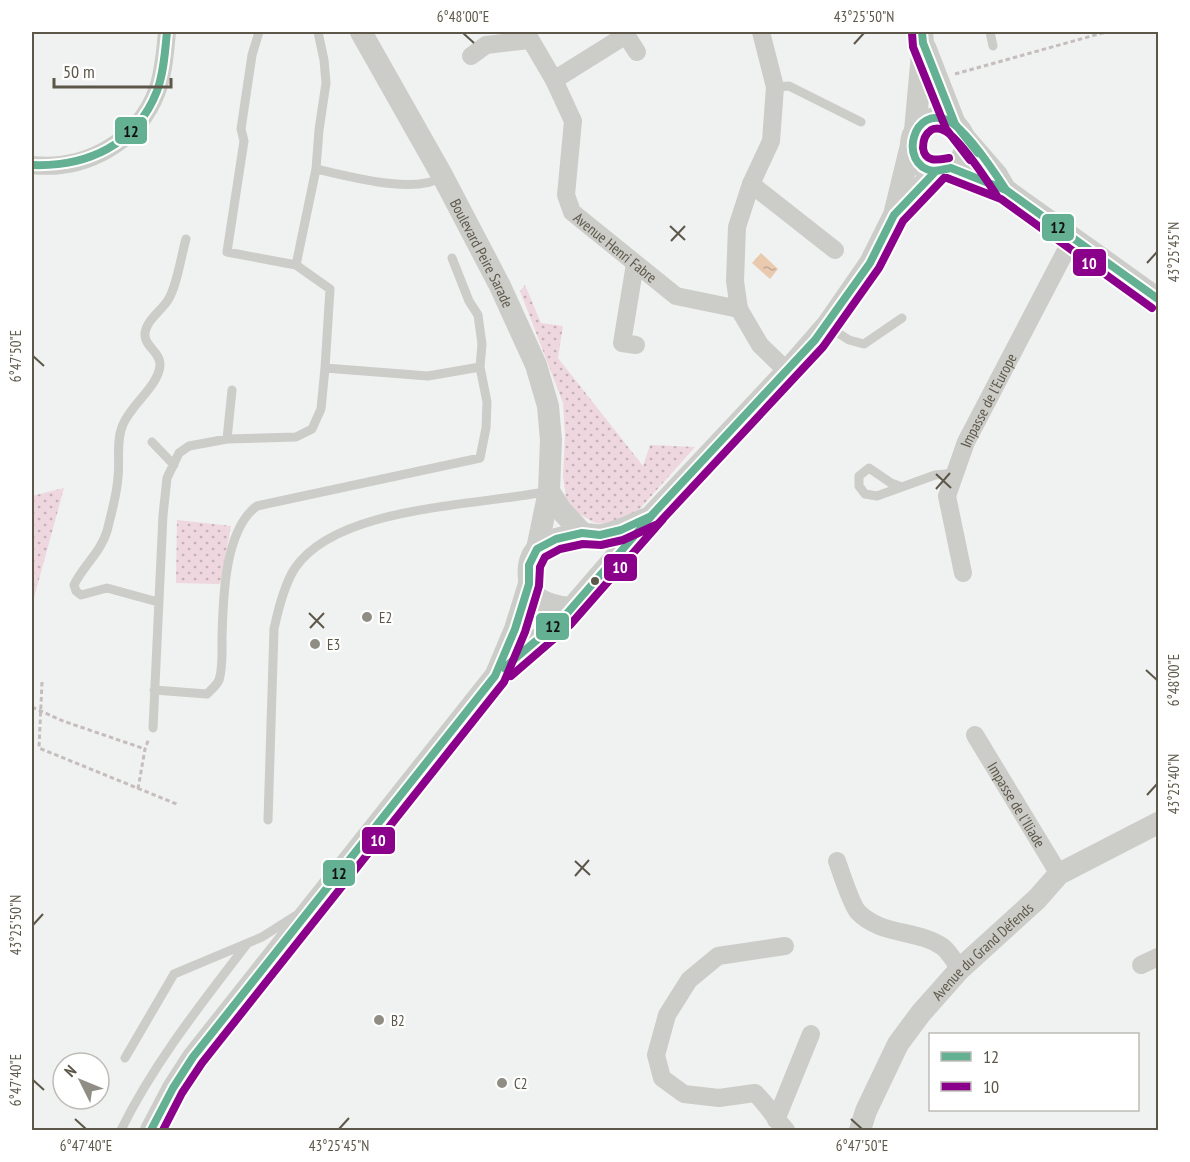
<svg xmlns="http://www.w3.org/2000/svg" width="1190" height="1162" font-family="'PT Sans Narrow',sans-serif">
	<defs>
		<pattern id="green-dots" width="8" height="8" patternUnits="userSpaceOnUse" patternTransform="scale(1.5)"><rect width="8" height="8" fill="#eed7df"/><path d="M2 2h.1M6 6h.1" fill="none" stroke="#c4b1b7" stroke-width="1.8" stroke-linecap="round"/></pattern>
		<pattern id="water-ripples" width="26" height="14" patternUnits="userSpaceOnUse" patternTransform="scale(1.5)"><rect width="26" height="14" fill="#eacaae"/><path d="M2 4q2-2 4 0t4 0M15 11q2-2 4 0t4 0" fill="none" stroke="#c1a790"/></pattern>
	</defs>
	<rect width="100%" height="100%" fill="#f0f1f1"/>
	<path fill="url(#green-dots)" d="M525,285L541,323L563,326L558,358L643,466L650,445L695,447L637,512L606,524L595,523L579,514L566,498L563,476L565,435L563,403L520,291Z
		M64,488L32,605V496Z
		M177,520L231,526L220,584L176,583Z"/>
	<path fill="url(#water-ripples)" d="M761,253L778,269L770,279L752,263Z"/>
	<g fill="none" stroke-linecap="round" stroke-linejoin="round">
		<path stroke="#c6bdbd" stroke-width="3" stroke-dasharray="4.5 3" stroke-linecap="butt" d="M955,74L1106,32
			M42,682L39,748L179,805
			M32,707L63,721L145,749
			M138,789L145,749L149,738"/>
		<path stroke="#ccccc8" stroke-width="9" d="M259,32L252,55L241,129L244,141L227,252L296,265
			M318,32L324,60L326,83L319,130L316,169L296,265L330,289L325,368L428,376L480,367
			M990,32L993,46
			M775,87L789,86L861,122
			M316,169C349,176 413,195 443,177
			M827,326L849,340L864,344L902,318
			M227,439L232,390
			M152,442L174,465
			M902,487L891,483L869,468L859,476V486L865,494L877,496L935,475L955,473
			M158,602L107,588L81,595L76,591L74,585C83,566 101,552 107,531C111,514 117,495 118,477C120,461 116,442 122,427C129,406 159,386 160,365C161,351 140,345 146,329C149,318 162,310 168,300C177,286 181,256 186,239
			M154,690L207,694C211,690 217,685 219,680C223,668 222,651 222,638C223,600 224,530 257,506L480,458L486,428L487,402L480,367L482,344L478,315L469,301L452,258
			M153,728L163,515L167,478L179,453L189,446L227,439L296,437L312,429L321,409L325,368
			M268,820L274,629C278,610 284,585 295,568C338,505 479,506 549,491
			M125,1058L174,974L262,937L295,916
			M121,1130C154,1063 201,1004 247,944"/>
		<g stroke="#ccccc8" stroke-width="18">
			<path id="s1" d="M526,32L554,80L573,121L566,195L572,212L676,296L739,309"/>
			<path d="M761,32L775,87L771,141L751,184L737,227L735,281L739,309L760,345L787,371"/>
			<path d="M471,56L486,45L529,40"/>
			<path d="M554,80L626,35L637,52"/>
			<path d="M32,165C85,171 138,142 157,91C164,72 165,51 167,32"/>
			<path d="M751,184L835,250"/>
			<path d="M635,264L622,343L636,345"/>
			<path id="s2" d="M963,573L947,496L966,442L1073,237"/>
			<path id="s3" d="M975,735L1059,874"/>
			<path d="M837,861C841,872 851,904 858,912C881,936 917,929 943,947C949,952 955,962 960,969"/>
			<path d="M785,946L718,956L689,980L667,1015L656,1055L662,1078L684,1094L719,1098L755,1093C767,1104 775,1119 786,1130"/>
			<path d="M1141,965L1158,957"/>
			<path d="M776,1120L811,1034"/>
		</g>
		<g stroke="#ccccc8" stroke-width="22">
			<path id="s4" d="M361,32L443,177L500,286L536,365L548,406L551,440L549,491L537,549"/>
			<path d="M925,47L955,124"/>
			<circle cx="938" cy="145" r="27"/>
			<path d="M915,131L923,43L922,32"/>
			<path d="M964,137L997,175L1005,189"/>
			<path d="M951,168L976,177L1006,190L1158,299"/>
			<path d="M895,214L936,171"/>
			<path d="M549,491L561,510L582,533"/>
			<path d="M570,608C559,607 548,605 539,599C526,590 525,561 537,549C544,541 569,535 580,534C587,533 594,536 602,535C618,532 631,525 645,519"/>
			<path d="M497,672L515,629L529,584"/>
			<path d="M151,1130L173,1088L193,1057L495,676L563,618L651,516L787,371L827,325L870,263L894,215L911,145"/>
			<path id="s5" d="M860,1130L866,1111L898,1044L921,1013L960,969L1037,899L1059,874L1158,823"/>
		</g>
		<defs>
			<path id="bus-1" d="M922,32L923,43L955,124L978,153
				M32,165C87,167 136,145 157,91C164,72 165,51 167,32
				M951,168L1006,190L1158,299
				M951,168C945,169 938,171 933,171C897,165 913,103 949,121C967,131 995,173 1006,190
				M504,668L563,618L655,512
				M151,1130L173,1088L193,1057L495,676L515,629L529,584V565L537,549L556,539L582,533L600,535L621,530L651,516L815,340L870,263L894,215L936,171"/>
			<path id="bus-2" d="M912,33L913,47L946,129L970,160
				M949,158C938,160 925,163 923,148C923,141 924,135 930,131C933,128 939,128 943,130C957,135 988,182 997,196
				M947,178L1001,199L1152,308
				M511,676L570,625L663,519
				M163,1130L182,1093L202,1063L504,682L525,632L539,586L540,567L545,557L560,549L583,544L601,545L623,540L658,524L823,347L879,268L903,221L944,178"/>
		</defs>
		<use href="#bus-1" stroke="#fff" stroke-width="12"/>
		<use href="#bus-2" stroke="#fff" stroke-width="12"/>
		<use href="#bus-1" stroke="#64b092" stroke-width="8"/>
		<use href="#bus-2" stroke="#8b008b" stroke-width="8"/>
	</g>
	<path fill="none" stroke="#5c5749" stroke-width="2" d="M463,33L474,43M854,44L864,33M670,226L685,240M671,241L685,226M1147,263L1157,252M33,356L44,366M936,474L951,488M936,489L950,473M309,613L324,628M310,628L324,613M1146,670L1157,680M1147,795L1157,784M575,861L590,875M575,876L589,860M33,925L43,914M33,1080L44,1090M75,1119L86,1129M851,1119L862,1129M339,1129L349,1118"/>
	<circle fill="#5c5749" stroke="#fff" stroke-width="2" cx="595" cy="581" r="5"/>
	<g fill="#908d84" stroke="#fff" stroke-width="2">
		<circle cx="367" cy="617" r="6"/>
		<circle cx="315" cy="644" r="6"/>
		<circle cx="379" cy="1020" r="6"/>
		<circle cx="502" cy="1083" r="6"/>
	</g>
	<g text-anchor="middle" dominant-baseline="central" stroke-width="4.5" stroke-linejoin="round" paint-order="stroke">
		<g font-size="15" fill="#5c5749" stroke="#fff">
			<text stroke="none"><textPath href="#s1" startOffset="249">Avenue Henri Fabre</textPath></text>
			<text stroke="none"><textPath href="#s4" startOffset="252">Boulevard Peire Sarade</textPath></text>
			<text stroke="none"><textPath href="#s2" startOffset="183">Impasse de l'Europe</textPath></text>
			<text stroke="none"><textPath href="#s3" startOffset="81">Impasse de l'Iliade</textPath></text>
			<text stroke="none"><textPath href="#s5" startOffset="220">Avenue du Grand Défends</textPath></text>
		</g>
		<g font-size="15" fill="#5c5749" stroke="#fff" text-anchor="start">
			<text x="379" y="617">E2</text>
			<text x="327" y="644">E3</text>
			<text x="391" y="1020">B2</text>
			<text x="514" y="1083">C2</text>
		</g>
	</g>
	<g stroke="#fff" stroke-width="2">
		<rect x="114" y="116" width="34" height="29" rx="6" fill="#64b092"/>
		<rect x="1041" y="213" width="34" height="29" rx="6" fill="#64b092"/>
		<rect x="1072" y="248" width="35" height="29" rx="6" fill="#8b008b"/>
		<rect x="603" y="553" width="35" height="29" rx="6" fill="#8b008b"/>
		<rect x="535" y="612" width="35" height="29" rx="6" fill="#64b092"/>
		<rect x="361" y="826" width="35" height="29" rx="6" fill="#8b008b"/>
		<rect x="322" y="859" width="34" height="28" rx="6" fill="#64b092"/>
	</g>
	<g font-size="16" text-anchor="middle" font-weight="bold" fill="#fff">
		<text x="1089" y="269">10</text>
		<text x="620" y="573">10</text>
		<text x="378" y="846">10</text>
	</g>
	<g font-size="16" text-anchor="middle" font-weight="bold" fill="#111">
		<text x="131" y="137">12</text>
		<text x="1058" y="233">12</text>
		<text x="553" y="632">12</text>
		<text x="339" y="879">12</text>
	</g>
	<rect width="1190" height="1162" fill="none" stroke="#ffffff" stroke-width="66"/>
	<rect x="929" y="1033" width="210" height="78" fill="#ffffff" stroke="#bebcb6" stroke-width="1.5"/>
	<rect x="941" y="1052" width="30" height="9" fill="#64b092" stroke="#bebcb6" stroke-width="1.5"/>
	<text x="983" y="1063" font-size="18" fill="#5c5749">12</text>
	<rect x="941" y="1082" width="30" height="9" fill="#8b008b" stroke="#bebcb6" stroke-width="1.5"/>
	<text x="983" y="1093" font-size="18" fill="#5c5749">10</text>
	<g transform="translate(81 1081) rotate(313)"><circle r="28" fill="#ffffff" stroke="#bebcb6" stroke-width="1.5"/>
	<path d="M0-4.5L10 22L0 15L-10 22Z" fill="#908d84"/>
	<text y="-9" font-size="16" font-weight="bold" text-anchor="middle" fill="#5c5749">N</text>
	</g>
	<path d="M54 78v9h117v-9" fill="none" stroke="#5c5749" stroke-width="3"/>
	<text x="63" y="78" font-size="18" fill="#5c5749" stroke="#ffffff" stroke-width="4.5" paint-order="stroke">50 m</text>
	<rect x="33" y="33" width="1124" height="1096" fill="none" stroke="#5c5749" stroke-width="2"/>
	<g font-size="15" text-anchor="middle" fill="#5c5749">
		<text x="463" y="22">6°48'00"E</text>
		<text x="864" y="22">43°25'50"N</text>
		<text transform="translate(1174 252) rotate(-90)" y="5">43°25'45"N</text>
		<text transform="translate(16 356) rotate(-90)" y="5">6°47'50"E</text>
		<text transform="translate(1174 680) rotate(-90)" y="5">6°48'00"E</text>
		<text transform="translate(1174 784) rotate(-90)" y="5">43°25'40"N</text>
		<text transform="translate(16 925) rotate(-90)" y="5">43°25'50"N</text>
		<text transform="translate(16 1080) rotate(-90)" y="5">6°47'40"E</text>
		<text x="86" y="1151">6°47'40"E</text>
		<text x="339" y="1151">43°25'45"N</text>
		<text x="862" y="1151">6°47'50"E</text>
	</g>
</svg>
